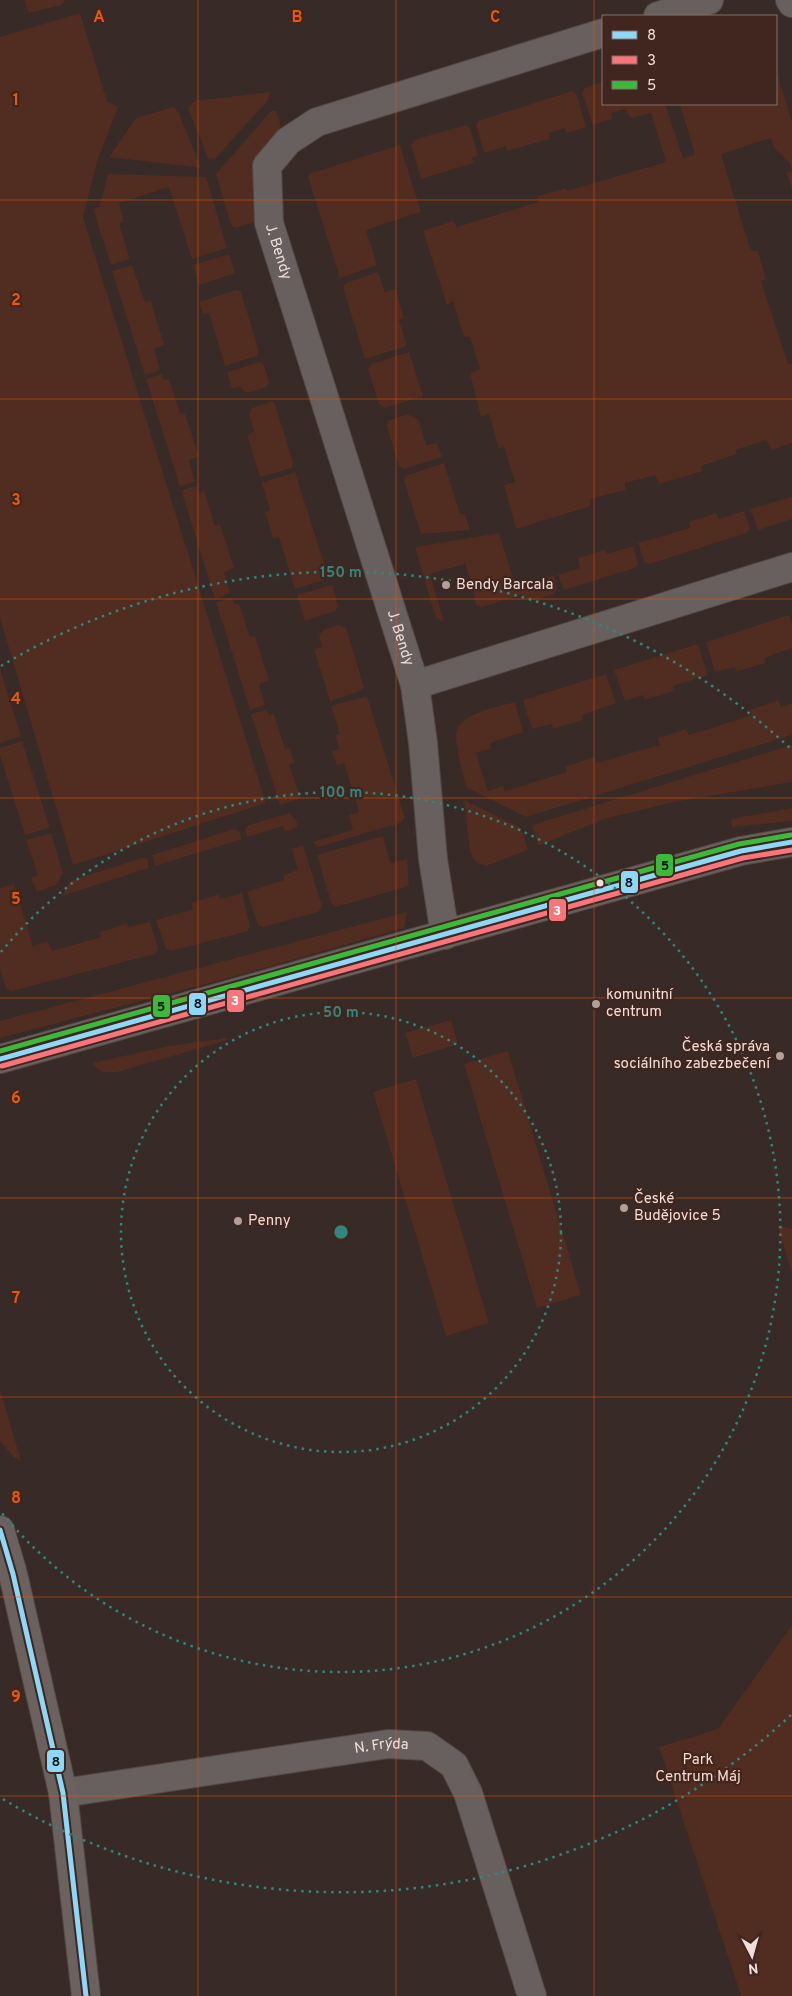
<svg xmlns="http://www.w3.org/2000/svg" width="792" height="1996" font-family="Overpass,sans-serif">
	<rect width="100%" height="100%" fill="#382a26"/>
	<path fill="#512c20" d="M24,0H65L62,5L29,13Z
		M80,13L107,101L118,107L97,162L83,217L266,803L73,865L0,618V37Z
		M776,70L792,122V189L786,173L792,171L790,163L774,147L771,138L721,154L751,251H758L766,279L761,281L788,364H792V443L772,450L766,440L735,450L737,454L701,466L703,471L660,484L655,475L625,483V490L590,499L591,506L516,529L504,485L515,482L504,447L499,449L489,414L481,417L470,373L480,369L470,337H464L453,301L447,305L423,231L453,221L457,227L538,202V196L566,188L567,191L666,162L651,113L631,118L625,109L611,113L612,119L593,125L582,93L585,88L603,82V104H665L683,158L695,155L680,104H776Z
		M572,91L577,95L586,127L567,133L565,128L549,133L550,139L507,151L506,146L484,153L476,125L478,121Z
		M271,92L267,101L215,159L208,158L188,108L194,101Z
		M173,107L179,113L201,168L109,157L136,118Z
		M271,111H276L281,126L254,173L253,190L259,221L236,228L231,225L216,174Z
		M465,125L470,128L478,155L472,158L474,163L421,179L411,146L414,140Z
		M400,145L421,212L366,230L377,265L340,278L308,177L311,173Z
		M108,174L206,177L227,248L192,259L169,187L119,203L124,222L119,223L130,259L111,265L93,209L99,207Z
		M229,254L235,273L199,285L193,265Z
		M132,265L145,302L151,301L164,345L154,349L160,370L145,375L112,271Z
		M378,272L385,292L395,289L404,318L399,320L407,346L365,359L343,288L346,283Z
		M236,290L241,292L259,351L257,356L225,366L209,313L203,314L199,302Z
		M409,352L423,396L385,408L379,404L368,369L371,364Z
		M259,362L264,365L269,382L266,387L247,393L242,390L240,386L232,389L227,372Z
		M162,374L164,380L169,379L180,414L185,413L199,457L189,460L195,481L180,487L146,379Z
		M274,401L293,462L292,468L260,477L247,435L254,431L249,414L252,408Z
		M408,414L419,420L426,445L437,443L442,457L404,469L399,466L387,427L388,421Z
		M444,463L460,514H465L470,530L421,534L404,481L405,476Z
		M295,472L328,576L325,580L295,589L279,537L273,539L265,512L270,510L262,483Z
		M197,486L200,493L204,490L215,526L220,524L234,568L224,572L230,593L215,599L181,490Z
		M792,497V519L758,530L750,509Z
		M744,511L750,528L747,533L649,564L644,562L638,543L690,528L689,522L716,513L719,519Z
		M499,533L516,587L552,576L554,577L557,589L553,594L531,601L521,595L482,607L476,605L474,592L465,564L430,574L444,622L436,618L415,547Z
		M633,546L638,563L635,568L564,590L558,575L580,568L578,558L605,550L607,554Z
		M332,585L338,606L335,611L305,621L297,595Z
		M232,598L234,604H239L250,637L255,636L269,680L259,684L265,705L250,710L216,602Z
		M789,615L792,625V648L764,658L766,663L736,672L735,667L715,672L706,642Z
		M339,625L346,628L364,687L358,692L330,701L314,649L322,647L319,637L323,630Z
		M698,644L708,675L673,686L674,691L645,700L643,695L625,701L614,670Z
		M0,669L21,736L0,743Z
		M606,674L616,703L582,715L583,720L553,729L552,724L532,729L523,700Z
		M367,696L405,818L400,823L318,847L313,842L353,830L349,815L359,812L344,763L337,766L332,751L339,749L335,735L340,734L331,706Z
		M778,700L781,707L792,703V735L526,817L466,787C462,771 457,753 456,737C454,714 498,707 515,702L523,732L490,743L491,749L476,753L488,791L503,786L505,791L567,772L565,767L594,757L596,763L660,745L658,738L686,729L689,735L752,715L750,710Z
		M266,710L269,715L274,714L285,749L290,748L294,762L289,765L301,798L280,805L251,714Z
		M22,741L50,828L25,835L0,755V748Z
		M792,745V782L674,802L604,819L538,846L532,825Z
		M464,800L521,828L528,850L486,866L477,863L470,853Z
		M792,808V821L732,827L731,819Z
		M289,813L296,820L298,827L285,832L283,826L247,837L245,829L249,825Z
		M234,829L239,831L242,839L155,866L152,855Z
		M51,833L63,873L56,885L37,892L31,878L38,875L26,840Z
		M383,836L390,863L407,859L409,886L336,907L331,903L317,855Z
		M303,845L322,906L318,912L263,927L258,925L247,892L284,880L283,875L298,870L292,849Z
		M142,858L147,859L149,868L62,896L70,881Z
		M14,884L33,946L48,941L52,951L101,937L100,932L126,924V922L128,927L150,922L158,948L155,954L12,991L6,988L0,970V888Z
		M218,893L220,899L242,893L250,926L248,931L171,951L166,949L156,920L193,909L191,903L217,895Z
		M407,912L404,928L236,976L0,1038V1021Z
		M451,1020L458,1044L413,1058L405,1033Z
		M227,1038L228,1040L117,1072C108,1073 97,1073 93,1063L168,1046Z
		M508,1051L581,1295L537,1308L464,1064Z
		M416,1079L489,1323L446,1336L373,1092Z
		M777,1225L792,1229V1273Z
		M0,1389L21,1461L12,1456L0,1440Z
		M792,1625V1996H741L659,1747L718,1729Z"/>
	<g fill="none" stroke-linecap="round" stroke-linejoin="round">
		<defs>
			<g id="street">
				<path d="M790,0L792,3"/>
				<path d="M658,16L709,0"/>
				<path id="s1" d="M603,33L317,122L288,141L267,166L269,223L415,685L792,567"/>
				<path d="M415,685L423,743L433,859L445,935"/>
				<path d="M0,1059L741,851L792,842"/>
				<path id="s2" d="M63,1793L388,1744L427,1746L454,1765L468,1793L532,1996"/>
			</g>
			<path id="secondary" d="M0,1530L13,1574L63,1793L86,1996"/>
		</defs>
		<use href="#street" stroke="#544844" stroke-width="30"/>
		<use href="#secondary" stroke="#544844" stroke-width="30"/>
		<use href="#street" stroke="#67605f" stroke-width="28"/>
		<use href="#secondary" stroke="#6b6260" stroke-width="28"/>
		<defs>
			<path id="bus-1" d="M0,1059L741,851L792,842
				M0,1530L13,1574L63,1793L86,1996"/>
			<path id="bus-2" d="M2,1066L743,858L792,850"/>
			<path id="bus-3" d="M0,1051L739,844L791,835"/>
		</defs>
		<use href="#bus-1" stroke="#40261e" stroke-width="9"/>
		<use href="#bus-2" stroke="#40261e" stroke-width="9"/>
		<use href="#bus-3" stroke="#40261e" stroke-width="9"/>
		<use href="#bus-1" stroke="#8dd8f8" stroke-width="5"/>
		<use href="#bus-2" stroke="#f8757b" stroke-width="5"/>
		<use href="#bus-3" stroke="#3ab93a" stroke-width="5"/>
	</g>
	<path fill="none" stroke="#e8590c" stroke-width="1" stroke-opacity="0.55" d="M198,0V1996M396,0V1996M594,0V1996M0,200H792M0,399H792M0,599H792M0,798H792M0,998H792M0,1198H792M0,1397H792M0,1597H792M0,1796H792"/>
	<g fill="none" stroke="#31867e" stroke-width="2.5" stroke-dasharray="2.5 5">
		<circle cx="341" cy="1232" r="220"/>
		<path d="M1 952A440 440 0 1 1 1 1512"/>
		<path d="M791 1715A660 660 0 0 1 1 1798M1 666A660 660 0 0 1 791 749"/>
	</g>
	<g fill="#b09f9a" stroke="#40261e" stroke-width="2">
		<circle cx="446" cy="585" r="5"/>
		<circle cx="596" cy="1004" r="5"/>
		<circle cx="780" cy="1056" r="5"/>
		<circle cx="624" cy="1208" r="5"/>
		<circle cx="238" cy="1221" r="5"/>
	</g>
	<circle fill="#f0ded9" stroke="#40261e" stroke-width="2" cx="600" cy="883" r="4.5"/>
	<g text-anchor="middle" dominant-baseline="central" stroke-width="4.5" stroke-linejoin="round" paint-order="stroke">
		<g font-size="15" fill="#f0ded9" stroke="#40261e">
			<text stroke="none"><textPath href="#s1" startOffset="454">J. Bendy</textPath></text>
			<text stroke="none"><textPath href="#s1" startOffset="859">J. Bendy</textPath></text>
			<text stroke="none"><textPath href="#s2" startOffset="322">N. Frýda</textPath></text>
		</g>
		<g font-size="15" fill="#f0ded9" stroke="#40261e" text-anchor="start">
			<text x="456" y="585">Bendy Barcala</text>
			<text x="606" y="995">komunitní<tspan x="606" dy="17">centrum</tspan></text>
			<text x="770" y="1047" text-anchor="end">Česká správa<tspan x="770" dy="17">sociálního zabezbečení</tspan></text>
			<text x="634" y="1199">České<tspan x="634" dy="17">Budějovice 5</tspan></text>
			<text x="248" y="1221">Penny</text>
		</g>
		<g font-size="15" fill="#fbd9ce" stroke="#40261e">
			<text x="698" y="1760">Park<tspan x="698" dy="17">Centrum Máj</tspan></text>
		</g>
	</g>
	<g font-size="16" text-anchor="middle" font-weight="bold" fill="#e8590c" stroke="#40261e" stroke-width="4.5" stroke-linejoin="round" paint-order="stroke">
		<text x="99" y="22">A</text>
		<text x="297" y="22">B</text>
		<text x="495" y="22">C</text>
		<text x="16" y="105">1</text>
		<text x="16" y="305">2</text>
		<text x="16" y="505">3</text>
		<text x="16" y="704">4</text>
		<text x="16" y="904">5</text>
		<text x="16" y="1103">6</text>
		<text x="16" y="1303">7</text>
		<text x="16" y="1503">8</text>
		<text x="16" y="1702">9</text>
	</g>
	<circle cx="341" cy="1232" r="8" fill="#31867e" stroke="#40261e" stroke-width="2.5"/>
	<g font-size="15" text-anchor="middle" font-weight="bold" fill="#31867e" stroke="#40261e" stroke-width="4.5" stroke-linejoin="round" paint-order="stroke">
		<text x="341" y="577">150 m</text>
		<text x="341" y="797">100 m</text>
		<text x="341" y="1017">50 m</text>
	</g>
	<g stroke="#40261e" stroke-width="2">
		<rect x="655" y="853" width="19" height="24" rx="5" fill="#3ab93a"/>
		<rect x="620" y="870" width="19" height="24" rx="5" fill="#8dd8f8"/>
		<rect x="548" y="898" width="19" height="24" rx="5" fill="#f8757b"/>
		<rect x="226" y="989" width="19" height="24" rx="5" fill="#f8757b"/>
		<rect x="188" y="992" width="19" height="24" rx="5" fill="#8dd8f8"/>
		<rect x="152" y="994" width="19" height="24" rx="5" fill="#3ab93a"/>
		<rect x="46" y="1749" width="19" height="24" rx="5" fill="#8dd8f8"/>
	</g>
	<g font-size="14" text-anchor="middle" font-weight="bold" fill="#fff">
		<text x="557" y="915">3</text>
		<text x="235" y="1005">3</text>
	</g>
	<g font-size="14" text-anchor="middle" font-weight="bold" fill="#111">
		<text x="665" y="870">5</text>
		<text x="629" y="887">8</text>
		<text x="198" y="1008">8</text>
		<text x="161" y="1011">5</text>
		<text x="56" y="1766">8</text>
	</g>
	<rect x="602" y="15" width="175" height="90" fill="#40261e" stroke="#867069"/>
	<rect x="612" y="31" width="25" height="8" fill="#8dd8f8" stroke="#867069"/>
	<text x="647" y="40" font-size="15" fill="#f0ded9">8</text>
	<rect x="612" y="56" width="25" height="8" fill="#f8757b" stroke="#867069"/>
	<text x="647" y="65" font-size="15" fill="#f0ded9">3</text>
	<rect x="612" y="81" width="25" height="8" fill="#3ab93a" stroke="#867069"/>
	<text x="647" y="90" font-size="15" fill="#f0ded9">5</text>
	<g transform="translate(752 1956) rotate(174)" stroke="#40261e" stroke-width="4" paint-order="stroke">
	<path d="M0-4L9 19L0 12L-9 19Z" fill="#f0ded9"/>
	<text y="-8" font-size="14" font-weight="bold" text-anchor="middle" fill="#f0ded9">N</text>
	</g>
</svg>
